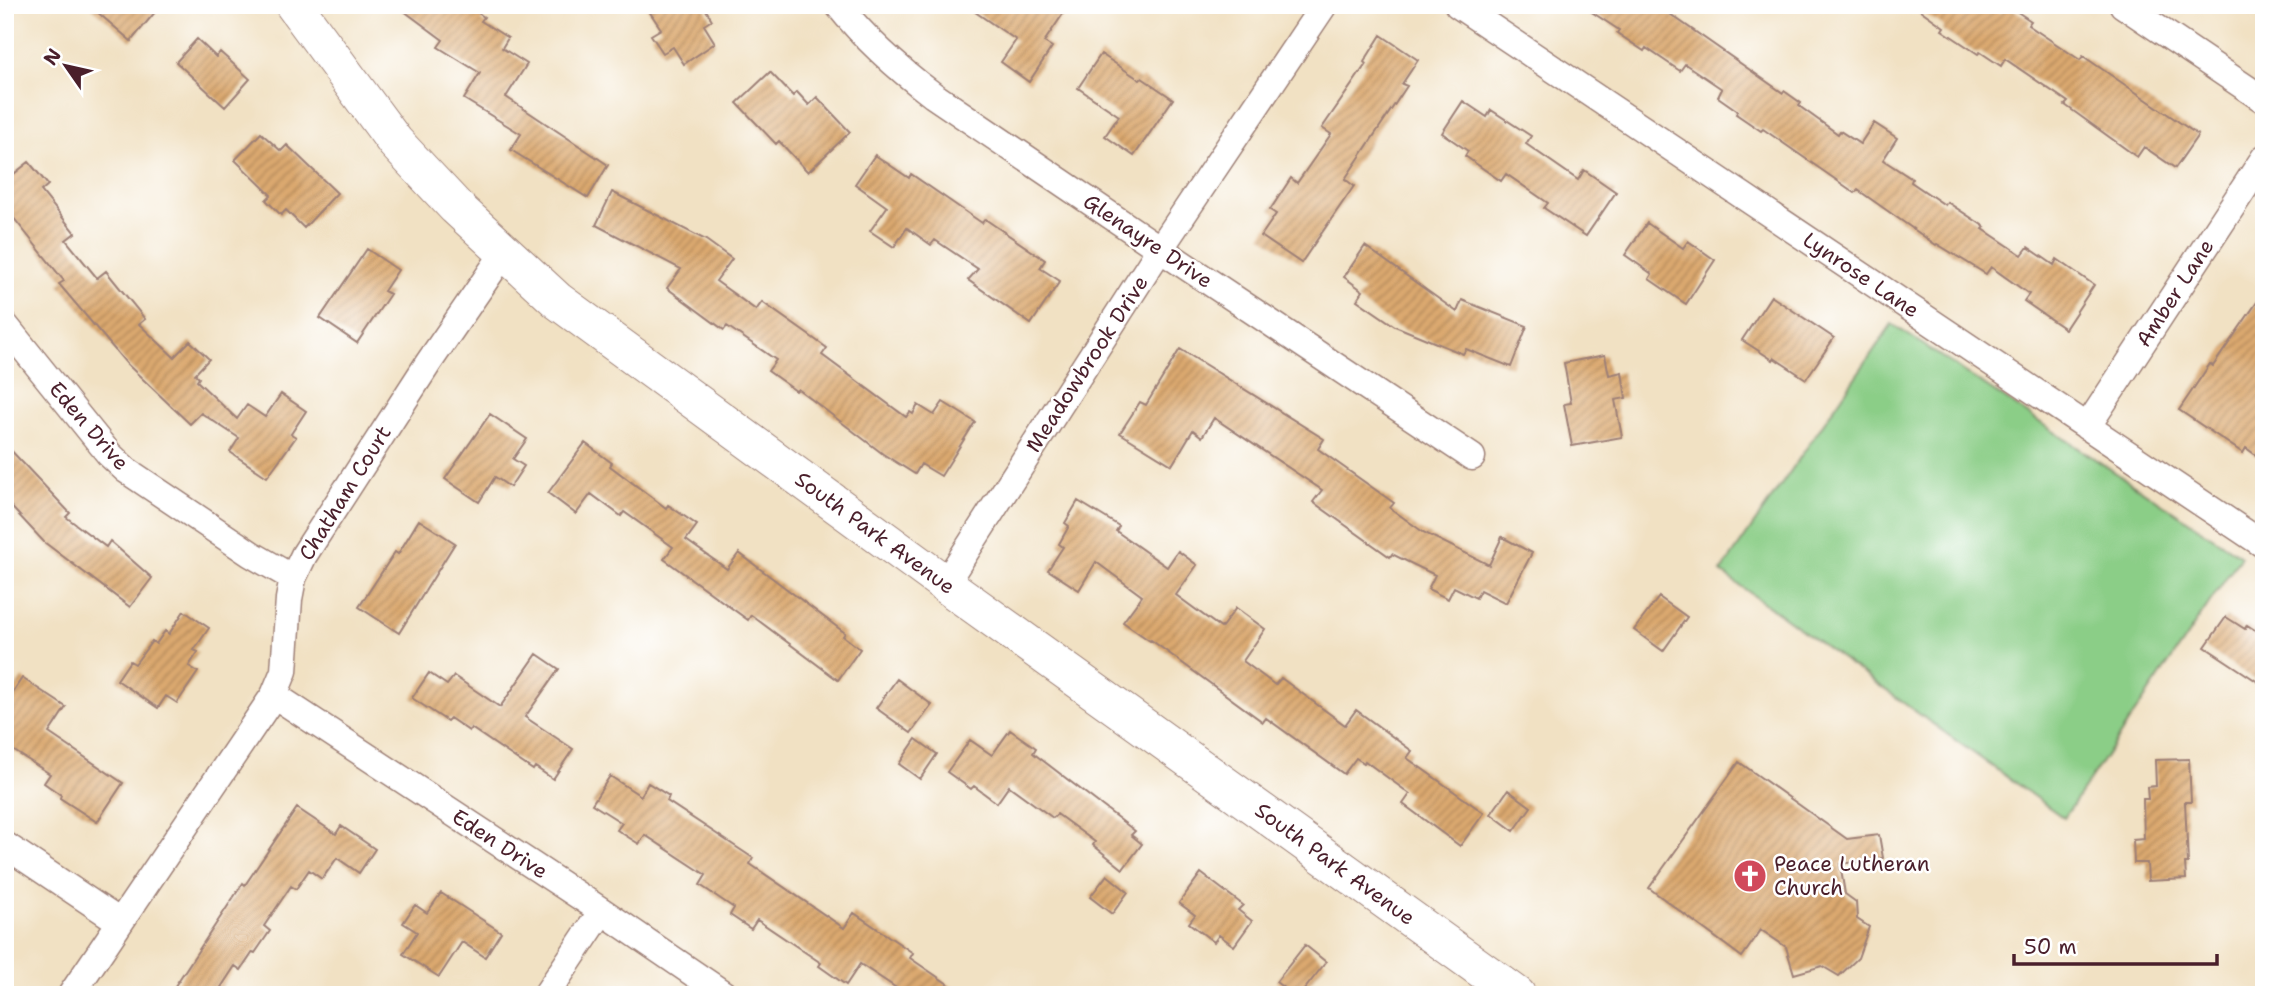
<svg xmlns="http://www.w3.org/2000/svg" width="2269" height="1000" font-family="'Shantell Sans',sans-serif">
	<defs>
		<pattern id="building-hatch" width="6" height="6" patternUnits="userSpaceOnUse" patternTransform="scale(1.75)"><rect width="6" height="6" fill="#dba96f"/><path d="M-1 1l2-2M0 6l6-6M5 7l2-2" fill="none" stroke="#b4895b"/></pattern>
	</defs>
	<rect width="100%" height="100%" fill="#fff"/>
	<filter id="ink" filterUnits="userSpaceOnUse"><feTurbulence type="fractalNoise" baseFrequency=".0143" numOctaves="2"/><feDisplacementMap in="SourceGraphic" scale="14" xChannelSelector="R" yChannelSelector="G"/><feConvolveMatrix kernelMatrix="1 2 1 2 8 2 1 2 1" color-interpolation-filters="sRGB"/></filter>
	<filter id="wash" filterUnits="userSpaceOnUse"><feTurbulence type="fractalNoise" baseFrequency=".00686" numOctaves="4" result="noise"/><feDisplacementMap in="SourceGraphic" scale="28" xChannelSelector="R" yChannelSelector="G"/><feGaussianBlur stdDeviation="1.57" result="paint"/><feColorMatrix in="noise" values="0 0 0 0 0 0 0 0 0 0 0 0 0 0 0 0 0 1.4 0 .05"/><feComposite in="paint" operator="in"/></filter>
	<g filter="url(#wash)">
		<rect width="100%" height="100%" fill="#f1e1c3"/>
		<path fill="#8bce87" stroke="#6a7659" stroke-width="2" d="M1892,324L2241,556L2064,818L1721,572Z"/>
		<g id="blocks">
			<path fill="url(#building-hatch)" d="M89,5H161L131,41Z
				M396,5H466L484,17L481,21L508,38L502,48L527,64L506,97L608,165L588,198L511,150L521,134L464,99L480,73L438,47L443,40Z
				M645,5H703L712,20L704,25L715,43L684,64L673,47L663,53L651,35L661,29Z
				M965,5H1069L1044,42L1052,47L1029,82L1001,62L1016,40Z
				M1581,5H1657L1783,93L1784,91L1801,103L1799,106L1838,134L1840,131L1860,144L1874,123L1897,138L1883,160L1912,179L1911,182L1945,205L1947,202L1985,227L1983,229L2022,255L2028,247L2054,265L2057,259L2094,285L2065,329L2024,301L2029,294L1991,267L1986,274L1937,244L1936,245L1858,190L1855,193L1763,129L1761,131L1736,114L1738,111L1718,97L1722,89L1685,64L1680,71L1646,48L1644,51L1617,33L1619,30Z
				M1913,5H1989L2001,13L2007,5L2031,21L2028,25L2080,60L2083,56L2198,135L2175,168L2144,147L2137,157L2065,105L2068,102L2005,59L2001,66L1980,52L1978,54L1942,30L1944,27Z
				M1381,35L1418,60L1402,84L1407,86L1345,179L1354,186L1301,263L1261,236L1276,214L1270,210L1291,178L1297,183L1331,134L1322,128L1366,64L1364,62Z
				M197,39L216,57L220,52L250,79L225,107L176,62Z
				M1101,54L1140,80L1142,78L1173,99L1134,156L1105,136L1119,116L1078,88Z
				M770,72L793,96L797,92L809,105L817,97L850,132L808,172L779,141L776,144L737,103Z
				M1463,101L1487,117L1491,110L1531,136L1526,144L1578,180L1584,170L1616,192L1586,236L1544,208L1548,203L1506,174L1501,181L1465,156L1468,151L1442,133Z
				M261,133L281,151L287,145L337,193L304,228L286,210L281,215L266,200L271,195L235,160Z
				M875,155L909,178L911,174L982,223L985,219L1045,260L1040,268L1060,281L1031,324L968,280L978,269L935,240L931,245L907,228L894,247L870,231L887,207L855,184Z
				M29,162L48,185L41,191L75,233L66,240L97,278L106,271L145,319L139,324L174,357L190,341L209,359L195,374L199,378L197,381L237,419L247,405L265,417L281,394L306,411L291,434L296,437L267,477L230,452L239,438L201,413L190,424L126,363L59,284L64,281L5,207V181Z
				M612,192L706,240L732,259L716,281L756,310L762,302L827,348L822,355L906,417L910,412L913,414L918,405L934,415L943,402L975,422L941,476L921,464L915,474L883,454L798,389L796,391L768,371L776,360L727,326L724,330L667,288L681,269L596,225Z
				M1647,223L1683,248L1688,241L1715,260L1686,304L1649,279L1652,274L1625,255Z
				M1365,246L1457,312L1462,300L1527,326L1511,367L1466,349L1463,354L1395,326L1357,300L1363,291L1344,277Z
				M367,249L398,270L384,291L390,294L357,343L320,318Z
				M2264,292V461L2246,448L2243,453L2179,410L2210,364L2213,366Z
				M1771,296L1834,338L1806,379L1774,358L1773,360L1742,340Z
				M1180,349L1324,439L1318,449L1394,503L1390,508L1423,532L1489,565L1502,537L1532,553L1506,603L1480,590L1476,598L1454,587L1448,599L1428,589L1435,575L1392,554L1390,557L1313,502L1322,490L1214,418L1202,437L1193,430L1172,465L1120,433L1140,402L1146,405Z
				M1605,355L1609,375L1622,372L1626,398L1615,400L1622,437L1572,446L1564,404L1571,403L1564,363Z
				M490,414L527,439L513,459L524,466L510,487L495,477L479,502L445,479Z
				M585,443L612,463L610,466L666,508L668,505L697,525L686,540L727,569L739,553L845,633L843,636L860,649L838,680L751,615L748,620L664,559L673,547L624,512L621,516L591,494L576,514L548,493Z
				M5,444L70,513L66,517L106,547L110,541L152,578L130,607L44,542L5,500Z
				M1078,501L1119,526L1116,531L1167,567L1178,551L1197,565L1176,595L1221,628L1236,608L1265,629L1243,661L1275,685L1281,678L1345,725L1356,710L1412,751L1407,758L1484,813L1460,846L1403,804L1410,794L1365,761L1364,763L1356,758L1344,774L1266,718L1263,722L1151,640L1150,641L1123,622L1142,596L1096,562L1079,590L1048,570L1063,547L1059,544L1069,526L1065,523Z
				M419,520L455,543L399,633L359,607L395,552L398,554Z
				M1659,597L1687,617L1663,651L1634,630Z
				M184,611L209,628L194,650L198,652L189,666L198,672L177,703L166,696L158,708L117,680L130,661L135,664L152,641L156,644L165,631L169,634Z
				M2226,617L2245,629L2247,625L2264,636V686L2205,647Z
				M537,654L559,669L525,717L573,749L553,779L535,767L533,770L471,728L469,731L450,718L447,721L412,698L429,673L447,685L454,676L500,707Z
				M22,678L66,707L49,733L123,783L97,822L60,798L61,795L44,783L50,774L5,745V704Z
				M897,679L932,705L911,733L876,708Z
				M1010,730L1036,748L1033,753L1135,831L1131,835L1142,844L1123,869L1093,845L1095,842L1057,814L1053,818L1009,786L997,803L974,786L971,789L947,772L970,740L992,755Z
				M916,739L937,754L920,779L899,764Z
				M2189,759L2191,802H2185L2188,863H2185L2186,879L2148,881L2147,863H2134L2133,840L2144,839L2143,799H2148L2147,787L2156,786L2155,760Z
				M1739,762L1847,839L1879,835L1883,858L1840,864L1845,894L1856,902L1857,919L1869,927L1858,958L1839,976L1822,966L1794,974L1786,947L1761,930L1742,957L1649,888Z
				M610,776L641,796L648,783L669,796L667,801L753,858L750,864L844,928L854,913L913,953L910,958L964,995H907L860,964L846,985L819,966L821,963L757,920L751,929L730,915L734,908L700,885L706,875L645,835L639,844L617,830L622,823L592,804Z
				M1508,790L1531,807L1514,831L1491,814Z
				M297,808L336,834L341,826L375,849L359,873L337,858L322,879L309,870L296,889L291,886L264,926L270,931L255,953L253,952L241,970L235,966L216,995H169L243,883L245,885Z
				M1201,873L1243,905L1238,910L1252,921L1234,946L1219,935L1214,942L1189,923L1195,915L1179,903Z
				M1107,875L1128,892L1112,914L1090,897Z
				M441,893L501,932L485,957L462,942L439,977L403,954L417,932L403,923L415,905L427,913Z
				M1305,945L1326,962L1300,995H1293L1276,982Z"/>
		</g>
	</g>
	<g filter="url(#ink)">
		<use href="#blocks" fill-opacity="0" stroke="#9e8077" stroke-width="2"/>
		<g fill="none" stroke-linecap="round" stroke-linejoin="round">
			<defs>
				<path id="street" d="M838,5C866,40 897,68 933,95L1160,249L1472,457
					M1458,5L2264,545
					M2123,5L2264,100
					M5,325L109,454L126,470L251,554L293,578
					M2087,427L2264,158
					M945,584L1160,249L1324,5
					M274,695L602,911L725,995
					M5,845L120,922
					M71,995L274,695L284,671L289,599L293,578L304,555L429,362L504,253
					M546,995L602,911"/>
				<path id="secondary" d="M294,5L395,142L456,207L558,301L945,584L1517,995"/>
			</defs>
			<use href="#street" stroke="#9e8077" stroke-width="29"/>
			<use href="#secondary" stroke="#9e8077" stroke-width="39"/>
			<use href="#street" stroke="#fff" stroke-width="26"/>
			<use href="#secondary" stroke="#fff" stroke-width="37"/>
		</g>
	</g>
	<defs>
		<symbol id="church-disc" viewBox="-11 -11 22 22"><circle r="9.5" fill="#d1495b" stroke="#fff"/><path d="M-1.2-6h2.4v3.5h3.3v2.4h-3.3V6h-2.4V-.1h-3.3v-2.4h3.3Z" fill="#fff"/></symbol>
	</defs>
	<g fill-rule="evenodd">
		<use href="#church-disc" x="1731" y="857" width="38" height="38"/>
	</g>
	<g text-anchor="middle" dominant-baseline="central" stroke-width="5" stroke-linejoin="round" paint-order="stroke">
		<g font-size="21" fill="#4a1f2b" stroke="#fff">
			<text transform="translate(1148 241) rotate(34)">Glenayre Drive</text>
			<text transform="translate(1861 275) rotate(34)">Lynrose Lane</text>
			<text transform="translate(2175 293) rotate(-57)">Amber Lane</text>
			<text transform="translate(1087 364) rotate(-57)">Meadowbrook Drive</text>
			<text transform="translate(89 426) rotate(49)">Eden Drive</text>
			<text transform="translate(345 493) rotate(-58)">Chatham Court</text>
			<text transform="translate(875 533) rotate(36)">South Park Avenue</text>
			<text transform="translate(500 844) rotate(33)">Eden Drive</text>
			<text transform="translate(1335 864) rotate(36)">South Park Avenue</text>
		</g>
		<g font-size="21" fill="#4a1f2b" stroke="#fff" text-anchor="start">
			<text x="1774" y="864">Peace Lutheran<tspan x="1774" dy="24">Church</tspan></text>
		</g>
	</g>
	<rect width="2269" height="1000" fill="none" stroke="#fff" stroke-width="28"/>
	<g transform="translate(66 66) rotate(304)" stroke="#ffffff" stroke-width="5" paint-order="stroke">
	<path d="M0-5L12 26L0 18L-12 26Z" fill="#4a1f2b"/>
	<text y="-10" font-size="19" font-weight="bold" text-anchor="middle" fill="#4a1f2b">N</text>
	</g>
	<path d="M2014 954v10h203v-10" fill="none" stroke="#4a1f2b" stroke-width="3.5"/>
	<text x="2024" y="954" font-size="21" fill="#4a1f2b" stroke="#ffffff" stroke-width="5" paint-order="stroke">50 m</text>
</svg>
